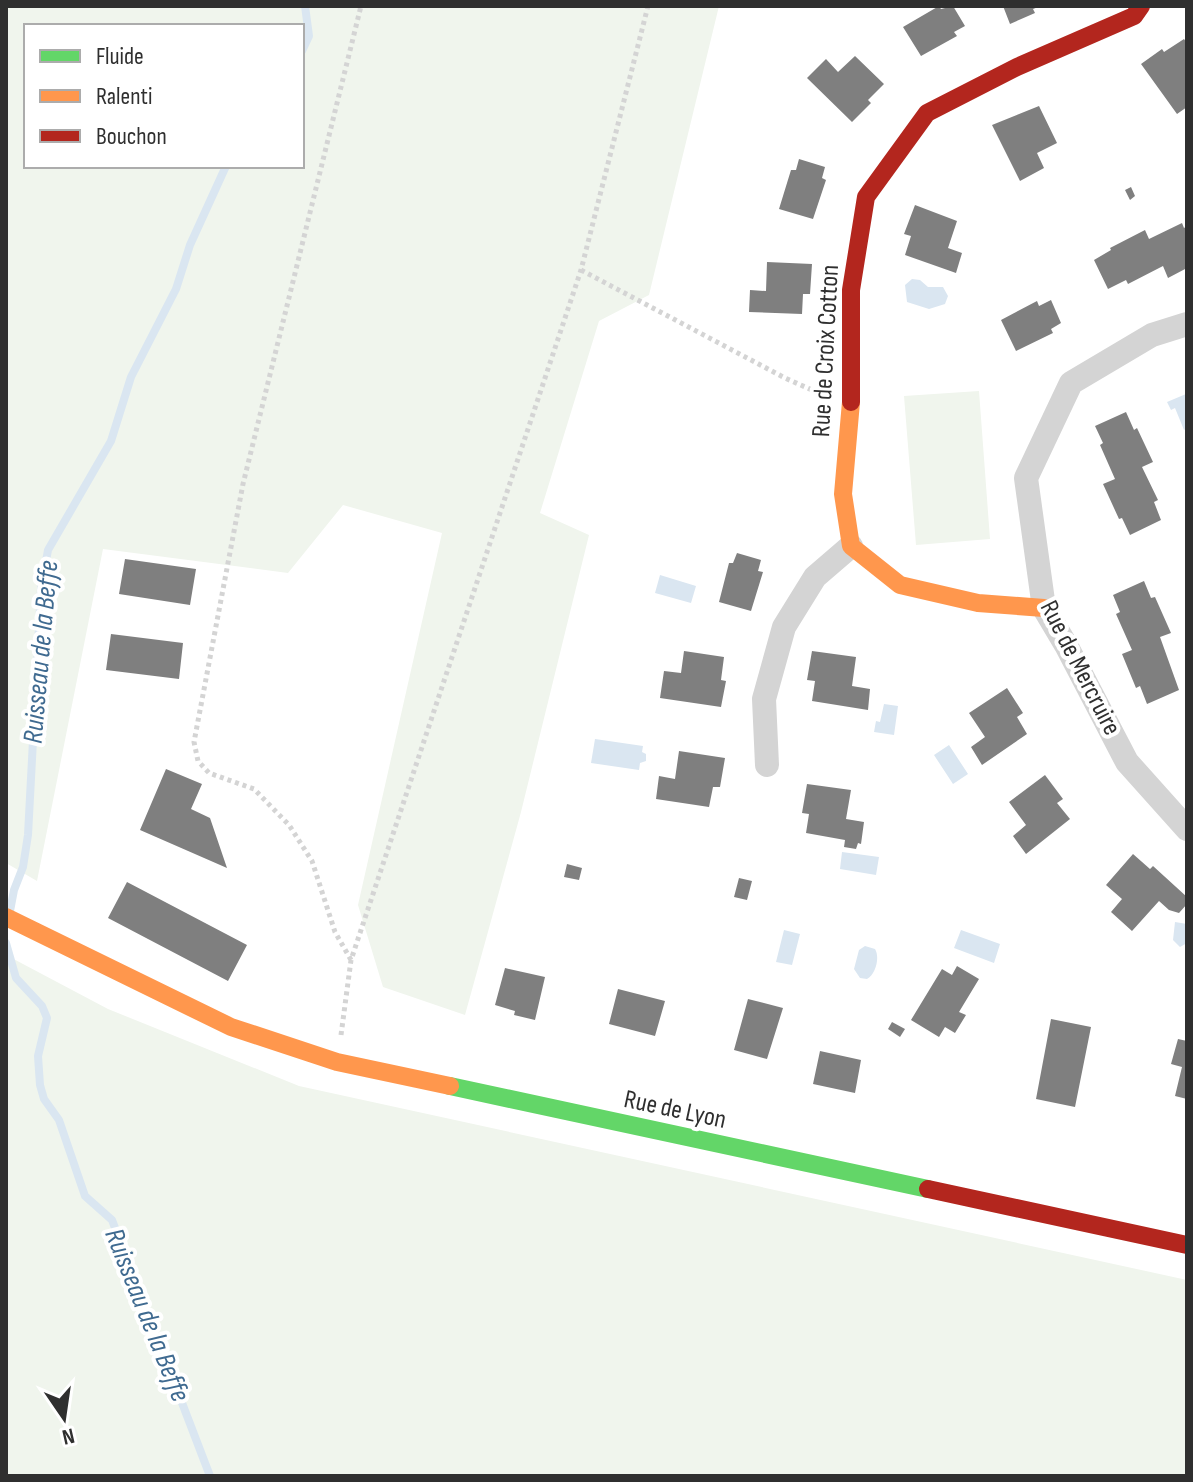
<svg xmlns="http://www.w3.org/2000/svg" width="1193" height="1482" font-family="'Sofia Sans Condensed',sans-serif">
	<rect width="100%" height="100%" fill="#fff"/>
	<path fill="#f0f5ed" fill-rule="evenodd" d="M6,6H719L649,295L599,321L540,513L589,535L521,812L465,1015L383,987L358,905L442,533L343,505L288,573L103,549L37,881L6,863ZM302,26V166H26V26Z
		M979,391L990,539L916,545L904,396Z
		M6,955L108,1009L299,1086L1187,1280V1476H6Z"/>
	<path fill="#dae6f1" d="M912,279L920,280L928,287H943L948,296L945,304L929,309L907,302L905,285Z
		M1186,394L1187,428L1184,430L1175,408L1171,410L1167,402Z
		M660,575L696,586L691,603L655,593Z
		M884,704L898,706L894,735L874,732L876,721L880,722Z
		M595,739L643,746L642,752L646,754V761L640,763L639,770L591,763Z
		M949,745L968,774L953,784L934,755Z
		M842,852L879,857L876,875L840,869Z
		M1175,922L1187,924V943L1180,947L1173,940Z
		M784,930L800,934L792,965L776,962Z
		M961,930L1000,944L994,963L954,948Z
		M865,946L875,949C880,957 876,974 867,979L860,978L854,969L859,950Z"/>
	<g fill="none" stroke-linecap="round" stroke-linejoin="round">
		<path stroke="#dae6f1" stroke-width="8" d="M302,51L309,36L305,6
			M10,911L14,890L23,867L28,835L41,589L48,550L111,441L131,377L176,289L190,245L226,166
			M6,943L16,978L42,1006L47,1018L38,1056L40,1085L44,1099L59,1120L85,1196L112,1220L210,1476"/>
	</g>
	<path fill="#7f7f7f" d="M939,6L941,9L953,6L965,26L954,32L957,36L921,56L903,27Z
		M1003,6H1041L1033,9L1035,13L1010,24Z
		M1184,39L1187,43V107L1177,114L1141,64L1162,49L1164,52Z
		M855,56L884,84L868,100L871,103L852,122L807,78L826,59L838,72Z
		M1039,106L1057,143L1037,153L1044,168L1020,181L992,125Z
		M799,159L825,167L822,178L826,180L813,219L779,209L791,170H796Z
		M1131,187L1135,196L1130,200L1125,190Z
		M915,205L957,221L948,248L962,253L956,273L905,255L911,236L904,234Z
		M1182,223L1184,228L1187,226V268L1168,278L1163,266L1128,284L1126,280L1108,289L1094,260L1111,250L1110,248L1145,230L1149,239Z
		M767,262L812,264L810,294H803L802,314L749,312L750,290L766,291Z
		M1051,300L1061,323L1051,329L1053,333L1016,351L1001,320L1037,301L1039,306Z
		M1126,412L1134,430L1137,428L1153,462L1142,467L1158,500L1154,502L1161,520L1130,535L1122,518L1119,519L1103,484L1115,479L1100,445L1103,443L1095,426Z
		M737,553L761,560L758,571L763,572L751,611L719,602L729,563H733Z
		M125,559L196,569L190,605L119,594Z
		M1144,581L1151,598L1155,597L1171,633L1160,637L1179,690L1147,704L1140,686L1136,688L1122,654L1132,650L1116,614L1120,612L1113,595Z
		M111,634L183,643L179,679L106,670Z
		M684,651L724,657L721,680L726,681L721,707L660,698L664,671L681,673Z
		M812,651L856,657L852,686L870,689L868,710L812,701L815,681L807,680Z
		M1007,688L1023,713L1017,717L1027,734L982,765L971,747L985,737L969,713Z
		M679,751L725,758L720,787H713L709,807L656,799L659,776L675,779Z
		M166,769L202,784L191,809L210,818L227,868L140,830Z
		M1045,775L1063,799L1057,803L1070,819L1026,854L1013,836L1026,825L1009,802Z
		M807,784L851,790L846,819L864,822L861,844L858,843L856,849L844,847L845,840L806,833L809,814L802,813Z
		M1133,854L1150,869L1153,866L1187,897V904L1179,913L1169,910L1159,901L1132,931L1111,912L1122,899L1106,885Z
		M567,864L582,868L579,880L564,877Z
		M739,878L752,881L747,900L734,897Z
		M127,882L247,945L228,981L108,918Z
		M957,966L979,979L959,1012L966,1015L955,1033L945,1027L939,1037L911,1020L942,969L952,975Z
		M505,968L545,977L535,1020L514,1015L515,1011L495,1005Z
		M618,989L665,1001L655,1036L609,1024Z
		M748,999L783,1008L767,1059L734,1050Z
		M1051,1019L1091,1027L1075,1107L1036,1099Z
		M892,1022L905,1029L900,1037L888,1029Z
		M1178,1039L1187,1041V1099L1175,1096L1182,1067L1171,1064Z
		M820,1051L861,1060L855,1093L813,1084Z"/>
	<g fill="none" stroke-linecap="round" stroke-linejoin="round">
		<path stroke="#d4d4d4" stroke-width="5" stroke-dasharray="4 4" stroke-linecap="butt" d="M581,270L785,378L821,394
			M351,960L335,932L312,861L289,825L254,789L209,773L198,761L194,742L243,484L361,6
			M341,1035L351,960L581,270L648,6"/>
		<path stroke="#d4d4d4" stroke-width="24" d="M1187,324L1152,335L1071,383L1026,478L1044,608L1066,645L1127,762L1187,829
			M767,765L764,699L784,627L815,577L851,546"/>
		<path stroke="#63d668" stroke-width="18" d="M450,1086L928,1189"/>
		<path stroke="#ff974d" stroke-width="18" d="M851,402L843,494L851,546L900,585L978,603L1044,608
			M6,917L231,1027L337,1062L450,1086"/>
		<path stroke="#b3261e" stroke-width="18" d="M851,402V290L866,197L927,113L1017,67L1134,16L1141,6
			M928,1189L1187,1245"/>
	</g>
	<g text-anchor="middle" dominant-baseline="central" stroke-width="8" stroke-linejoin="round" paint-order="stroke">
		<g font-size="26" fill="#2f2f2f" stroke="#fff">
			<text transform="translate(826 351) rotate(-87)">Rue de Croix Cotton</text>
			<text transform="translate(1080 668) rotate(63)">Rue de Mercruire</text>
			<text transform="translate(675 1110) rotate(12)">Rue de Lyon</text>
		</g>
		<g font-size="28" font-style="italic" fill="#3f6a90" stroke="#fff">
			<text transform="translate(41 652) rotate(-85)">Ruisseau de la Beffe</text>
			<text transform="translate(147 1315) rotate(68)">Ruisseau de la Beffe</text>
		</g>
	</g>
	<rect width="1193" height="1482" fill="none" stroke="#2f2f2f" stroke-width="16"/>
	<rect x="24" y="24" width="280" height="144" fill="#ffffff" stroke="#acacac" stroke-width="2"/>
	<rect x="40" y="50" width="40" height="12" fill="#63d668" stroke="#acacac" stroke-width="2"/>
	<text x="96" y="64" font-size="24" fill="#2f2f2f">Fluide</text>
	<rect x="40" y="90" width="40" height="12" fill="#ff974d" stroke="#acacac" stroke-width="2"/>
	<text x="96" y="104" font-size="24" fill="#2f2f2f">Ralenti</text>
	<rect x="40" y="130" width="40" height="12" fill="#b3261e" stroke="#acacac" stroke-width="2"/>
	<text x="96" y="144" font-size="24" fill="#2f2f2f">Bouchon</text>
	<g transform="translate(64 1418) rotate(167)" stroke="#ffffff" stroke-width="6" paint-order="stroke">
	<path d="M0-6L14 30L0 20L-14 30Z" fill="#2f2f2f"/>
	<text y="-12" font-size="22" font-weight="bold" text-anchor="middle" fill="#2f2f2f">N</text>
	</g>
</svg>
